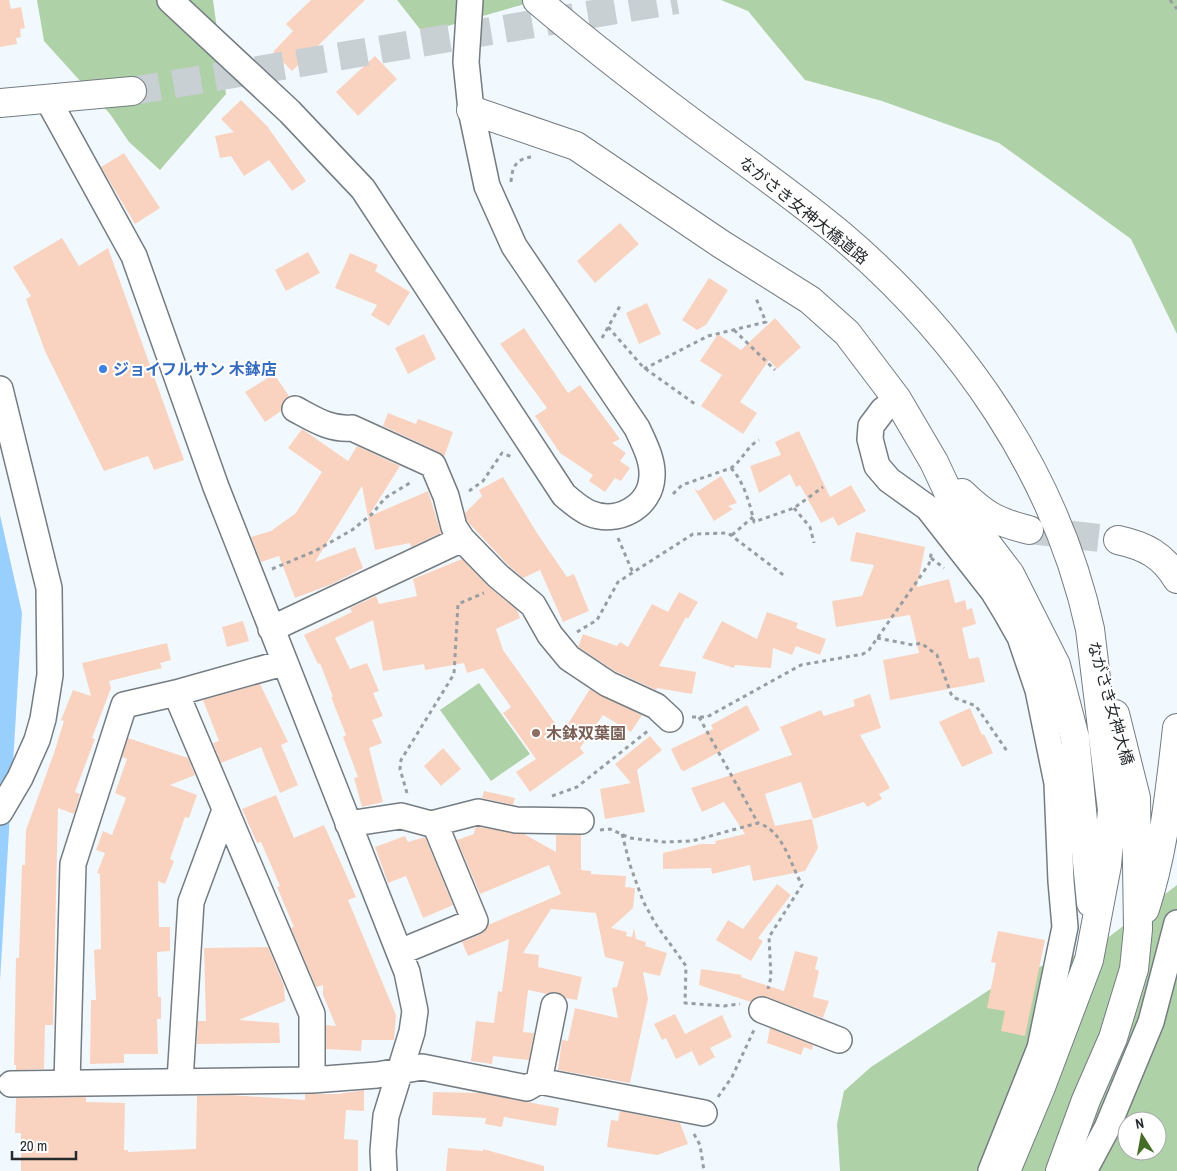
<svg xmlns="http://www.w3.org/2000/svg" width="1177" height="1171" font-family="'Archivo Narrow','Noto Sans JP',sans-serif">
	<rect width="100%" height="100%" fill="#f2f9fe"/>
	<path fill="#afd1a8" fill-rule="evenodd" d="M37,0H213L226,94L160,170L129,142L110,114L44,41Z
		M397,0H539L423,33Z
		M721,0H1177V334L1131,239L999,143L882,101L805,80L748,11Z
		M479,683L530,754L491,781L440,710Z
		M1177,885V1171H840L837,1124L844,1091L871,1067L1009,977L1093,949ZM1127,1121H1157V1151H1127Z"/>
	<path fill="#99cffc" d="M0,515L22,613L0,981Z"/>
	<path fill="#f9d3bf" d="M0,0H9L11,9L21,7L25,28L20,29L21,37L16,38L17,44L0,47Z
		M311,0H365L292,71L273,52L293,31L286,24Z
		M375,56L397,79L358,116L336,92Z
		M241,100L267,126L306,181L292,191L269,160L244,176L231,156L220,158L215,136L234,132L221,119Z
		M124,153L160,208L135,224L101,167Z
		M620,223L639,244L595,283L577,261Z
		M62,238L79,266L108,248L184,460L154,470L148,456L104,471L45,351L26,299L31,296L13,267Z
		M308,252L320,273L286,291L275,270Z
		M350,253L378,265L375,271L410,292L389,326L371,315L377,305L335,288Z
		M709,278L728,290L706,325L697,330L682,320Z
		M647,303L661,334L639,344L626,313Z
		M775,318L801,347L777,369L769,360L740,402L757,413L743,434L701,406L722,375L700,361L718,334L741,350Z
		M524,328L568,393L580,385L620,439L612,443L626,453L620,461L630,468L621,481L615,478L605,492L589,481L593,475L560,453L535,416L547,408L500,344Z
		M424,334L436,359L408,374L395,348Z
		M274,374L289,396L283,402L281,411L265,422L245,392Z
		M388,413L416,424L418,419L453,432L444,457L439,452L383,426Z
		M302,429L348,461L357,446L400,466L368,517L362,486L315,562L355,547L363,568L332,584L295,598L279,556L261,562L251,537L271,531L296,513L322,472L288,448Z
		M799,431L830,497L851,485L866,511L838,526L833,517L821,523L800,485L796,487L790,474L759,493L750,466L781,455L775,442Z
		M721,476L737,503L728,506L733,509L714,521L694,488L698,491Z
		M503,477L537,533L567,577L574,574L589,611L563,622L540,570L523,578L508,565L467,521L465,513L482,496L479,490Z
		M428,491L441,533L411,547L410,543L375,550L368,517Z
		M856,532L925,547L917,587L949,579L955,603L965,600L967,610L972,608L976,624L962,628L969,659L979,657L985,682L890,700L883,660L919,653L910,615L836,627L832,601L862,596L874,565L850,561Z
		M462,559L489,587L517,610L520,618L496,629L503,650L562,733L590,689L642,715L631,732L603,715L580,748L584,753L530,792L516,772L536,759L503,713L511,707L483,668L467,673L464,663L425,670L424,664L383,671L373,620L335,638L350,669L367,663L379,691L373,693L383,716L372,720L382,743L369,748L383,802L362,807L354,778L358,777L343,737L346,735L331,697H333L320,663L318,664L304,635L352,612L350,608L376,596L379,604L417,596L413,579Z
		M679,592L698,602L688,619L686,617L659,666L696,672L692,694L657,688L656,690L615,671L578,647L583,634L617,646L620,642L628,647L652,604L668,612Z
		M767,612L798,623L796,628L826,639L820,655L796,646L792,655L773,648L771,668L735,665L734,668L702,658L722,621L757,639Z
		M243,621L249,641L227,647L222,627Z
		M167,643L171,660L160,663L162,668L109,681L111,688L92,738L95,739L75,792L80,794L74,814L58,808L53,1025H45L44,1069L16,1070V1065H14L16,958H19L22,865H25L26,830L54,753L64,721L61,720L73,690L91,696L82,663Z
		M260,684L288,742L281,745L298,785L280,793L261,747L221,763L213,743L219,741L203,700Z
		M870,694L881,728L860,735L890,788L879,794L882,799L867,807L864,802L813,819L801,782L765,794L775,826L812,819L818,848L805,871L753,881L750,865L712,874L711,868L663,869V853L701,844H716L715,841L745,834L724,802L702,812L691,788L792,755L780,727L821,710L824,716L855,706L853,700Z
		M747,705L760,730L684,771L681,770L671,749L713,729L711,725Z
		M970,708L982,735L984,734L993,753L962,767L939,722Z
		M650,736L662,750L637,770L645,812L605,819L600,789L631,783L615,764Z
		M128,738L188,758L195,775L170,785L197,795L189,818L185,817L170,859L174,861L165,884L158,881L159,927H170V951L157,952L158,997H161V1019H157L158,1054H124V1063L90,1064L91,1000H96L94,950L101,949L100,874L97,873L105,853L96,850L103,831L112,835L126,798L115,793L127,759L122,757Z
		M443,748L461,769L441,786L424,766Z
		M484,791L515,798L513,805L482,798Z
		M276,795L294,838L324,825L356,897L348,900L396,1015L394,1040H362L361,1051L326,1049V1025L336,1026L323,995V985L316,987L291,928L294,927L277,887L280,886L261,842L257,843L242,809Z
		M478,827L524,834L556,852V835H581V870L591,871V874L626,876L625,887L635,888L633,908L611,928L627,932L626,936L632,937L634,928L636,939L646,942L645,946L667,953L660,976L643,972L648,999L630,1083L558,1070L562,1040L568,1041L575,1008L618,1018L612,988L617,987L624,962L605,957L596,913L551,909L523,953L539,955L538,967L582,977L577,1000L565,998L557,992L547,994L528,990L523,1032L534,1033L529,1060L493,1056L492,1064L471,1061L476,1021L494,1023L498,991L502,992L509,939L468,956L462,942L481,934L488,925L561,894L549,865L480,894L457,840L474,834L475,828Z
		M405,836L408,842L425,837L453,905L423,918L406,876L388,883L375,847Z
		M777,884L791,895L758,938L763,941L751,961L716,940L728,920L743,929Z
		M998,931L1045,940L1025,1036L1001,1031L1005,1011L987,1008L996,963L991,962Z
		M268,947L284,986L285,1001L239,1020L279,1023L280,1043L197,1044L198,1021H206L204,948Z
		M795,951L818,957L815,969L819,971L813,997L829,1001L823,1018L767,997L759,996L751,1002L699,985L701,969L742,975L741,977L784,991Z
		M675,1014L685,1034L722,1015L732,1037L710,1048L715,1057L699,1066L692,1051L676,1059L666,1038L662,1040L654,1024Z
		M770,1028L813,1045L812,1050L804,1047L801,1055L767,1043Z
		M364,1090V1111L346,1110L344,1139L358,1140V1171H21V1133H15L16,1098L86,1097V1102L125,1103L124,1150H128V1152L196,1149L197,1096L231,1095L305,1100V1094H338Z
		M433,1092L480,1093L559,1108L556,1126L504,1117L502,1127L485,1124L486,1118L432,1115Z
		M620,1111L680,1123L688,1144L657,1155L607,1147L611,1120L618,1121Z
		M448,1148L483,1151V1149L544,1166V1171H446Z"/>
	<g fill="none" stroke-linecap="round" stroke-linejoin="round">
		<path stroke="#c9d0d4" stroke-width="28" stroke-dasharray="28 14" stroke-linecap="butt" d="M132,91L677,0
			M1029,530L1118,540"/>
		<defs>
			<path id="minor" d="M170,0L290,112L363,189L564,495C572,502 580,509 589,513C617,525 651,507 652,476C653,460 644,443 637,428L514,246L487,186L471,110L466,62L470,0
				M47,98L134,256L216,487L407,972L415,1011L412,1032L386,1116L383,1151L384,1171
				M0,389L49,588L50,675L43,719L37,740L20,778L0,812
				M897,399L883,410L871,426L870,439L877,466L889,480L928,508L993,591L1007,614L1020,637L1038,690L1057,783L1061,881L1065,927L1040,1048L991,1171
				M295,409C314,419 330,430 352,428L433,465L446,496L454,527L462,539L498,576L533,605L550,635L569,658L608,684L656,706L670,719
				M271,629L462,539
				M176,693L312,1014V1080
				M348,824L401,816L431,824L478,812L516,820L581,821
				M400,952L475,921L435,824
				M762,1010L839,1040
				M180,1081L191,902L225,810
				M539,1081L554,1006
				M67,1083L73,864L124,705L176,693L283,663
				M11,1084L312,1080L377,1075L422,1067L527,1088L539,1081L704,1113
				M1084,1171L1107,1128L1151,1022L1177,923"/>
			<path id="major" d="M537,0C584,40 633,78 682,115C735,155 790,192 841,235C961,337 1056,473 1090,629L1112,810L1107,865L1089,960L1041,1087L1006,1171
				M0,103L132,91
				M471,110L576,146L721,244L810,300L847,333L897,399L934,462L949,494L1010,574L1056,665L1075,738L1091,903
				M962,493C986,516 997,522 1029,530
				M1118,540C1145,546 1163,555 1177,579
				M1145,909C1164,850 1170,790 1177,728
				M1060,1171L1086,1100L1113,1038L1134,969L1138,929L1136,798L1115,714"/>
		</defs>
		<use href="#minor" stroke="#747c82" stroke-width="28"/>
		<use href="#major" stroke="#747c82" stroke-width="30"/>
		<path stroke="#989da1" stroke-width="3" stroke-dasharray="4 4" stroke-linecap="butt" d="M1170,0L1177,9
			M511,182C512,167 516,159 531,157
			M608,327L643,367L695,404
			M734,330L775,370
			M602,338L620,306
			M644,369L708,336L766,322L755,296
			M731,468C744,482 750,504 754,522L794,508L823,487
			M469,491L483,481L502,453L512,457
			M673,494L682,485L731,468C743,460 746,447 759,440
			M794,508L810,527L814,543
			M732,535L753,517
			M618,538L633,573
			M931,558L944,568
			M272,569L315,551L352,530L372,514L385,498L413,481
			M577,632L597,620L618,582L693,534L728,533L786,577
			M877,638L913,645L921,643L937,655L951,694L955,698L976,706L1007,751
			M692,717H707L801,665L863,654L869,650L929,564L932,550
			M699,717L758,823
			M407,793L400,769L401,760L454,674L458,604L484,593
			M552,796L577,787L649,730
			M600,830L610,829L630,838L664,842L692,841L758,823C784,831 790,864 802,885L769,937L771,977L768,989
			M622,834L630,865L643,901L655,923L686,966L685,1003L724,1006L740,1004
			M718,1097L732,1077L754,1030
			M694,1134L700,1145L704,1171"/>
		<use href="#minor" stroke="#fff" stroke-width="25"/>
		<use href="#major" stroke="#fff" stroke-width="28"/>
	</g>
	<circle fill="#3f7fe0" stroke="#fff" stroke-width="2" cx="103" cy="369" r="5"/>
	<circle fill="#8d6e63" stroke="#fff" stroke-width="2" cx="536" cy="733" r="5"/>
	<g text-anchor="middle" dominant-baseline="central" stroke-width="4" stroke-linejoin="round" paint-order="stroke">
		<g font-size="16" fill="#262a2c" stroke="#fff">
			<text transform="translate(804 210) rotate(39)">ながさき女神大橋道路</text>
			<text transform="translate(1111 703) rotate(74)">ながさき女神大橋</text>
		</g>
		<g font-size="16" font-weight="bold" fill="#366cbe" stroke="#fff" text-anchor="start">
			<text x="113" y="369">ジョイフルサン 木鉢店</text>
		</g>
		<g font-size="16" font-weight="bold" fill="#785e54" stroke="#fff" text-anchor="start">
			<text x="546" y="733">木鉢双葉園</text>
		</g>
	</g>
	<g transform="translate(1142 1136) rotate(349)"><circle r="24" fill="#ffffff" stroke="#a8aaab"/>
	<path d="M0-4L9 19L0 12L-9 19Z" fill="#466c26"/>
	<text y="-8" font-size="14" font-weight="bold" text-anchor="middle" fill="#262a2c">N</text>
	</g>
	<path d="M12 1151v8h64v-8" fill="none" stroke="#262a2c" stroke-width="2.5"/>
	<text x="20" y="1151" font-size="15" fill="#262a2c" stroke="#ffffff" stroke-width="4" paint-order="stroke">20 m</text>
</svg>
